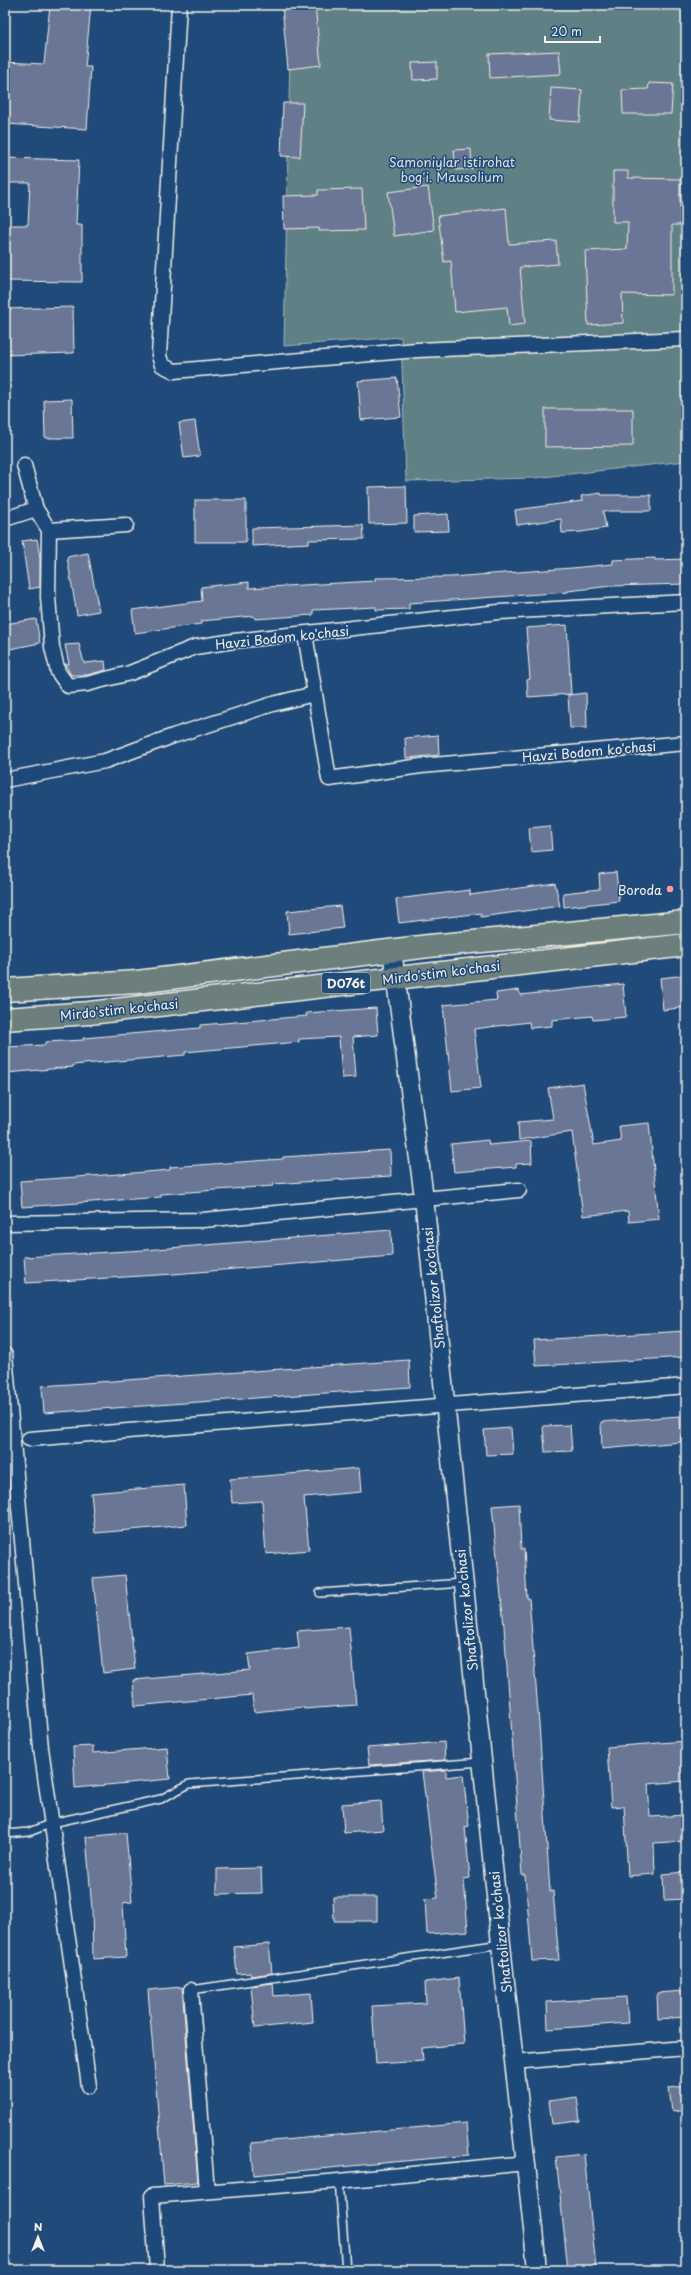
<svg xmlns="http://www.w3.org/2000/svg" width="691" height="2275" font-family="'Playpen Sans',sans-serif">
	<rect width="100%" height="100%" fill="#1f4a7a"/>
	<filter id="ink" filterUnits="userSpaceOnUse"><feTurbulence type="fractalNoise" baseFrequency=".025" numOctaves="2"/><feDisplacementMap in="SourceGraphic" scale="8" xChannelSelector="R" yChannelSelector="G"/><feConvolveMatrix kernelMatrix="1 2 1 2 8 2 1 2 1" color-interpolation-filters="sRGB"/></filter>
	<g filter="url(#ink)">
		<path fill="#5e8084" stroke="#a9b8b6" d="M291,5H686V461L534,478L406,481L401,337L284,346Z"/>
		<path fill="#6b7695" stroke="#f4f1e8" d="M50,5H91L85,67H91L87,129L5,124V62L44,64Z
			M315,5L321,65L288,69L282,7Z
			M559,51L561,74L490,78L489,54Z
			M437,62V79L413,80L412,63Z
			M649,83L673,84L671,114H623L622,90L648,89Z
			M551,88L582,90L580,122L549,120Z
			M283,103H303L300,157L281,156Z
			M471,149L472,169L456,170L454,150Z
			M5,158L79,160L76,225H82V282L5,281V225H28L30,183H5Z
			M613,171H628V178L680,179V225H672V295L622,294L623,323L588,325L585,251L627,249L628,222H613Z
			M428,187L434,230L394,236L388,192Z
			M362,189L364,230L319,231V228L284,229L283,196L318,195V190Z
			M506,208L509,244L556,241L558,264L520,267L525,324L509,326L507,307L455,312L451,261L444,262L438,216Z
			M73,307L74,353L5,355V309Z
			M397,378L401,417L361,420L358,381Z
			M72,399L73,438H45L44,400Z
			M545,409H633V446L545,447Z
			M195,421L200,456L184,458L179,423Z
			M406,486L407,523L369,524L368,487Z
			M601,493V495H651V511H603L606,528L581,532L562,533L561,519L517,525L515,510L582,501L581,496Z
			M195,500H246V542H195Z
			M448,514L449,531L414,532V516Z
			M363,525L364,539L309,540V543L252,546V528Z
			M37,539L40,558V587L29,589L22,541Z
			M88,553L99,611L77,615L67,557Z
			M655,558V560L686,559V584L611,586L568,591V592L409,603V609L376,610V607L313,610V615L255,619L254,616L201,621V624L135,633L132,610L202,601L201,587L249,582V588L375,581V578L451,577L572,568L613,564V560Z
			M36,619L40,643L5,650V624Z
			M567,625L571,694L528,697L527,680L530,679L526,628Z
			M79,644L84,663L105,661L106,670L87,675H71L65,664H69L65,645Z
			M586,693L587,728H570L568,695Z
			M438,735L439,755L406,758L405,738Z
			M550,826L552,850L531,852L529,828Z
			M616,872L619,901L564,907L563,893L600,889L599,874Z
			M555,883L560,906L481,917V913L399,923L396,899L470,890V895Z
			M340,906L343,928L289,934L287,911Z
			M686,975V1007L663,1010L660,978Z
			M623,984L626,1017L593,1020L592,1016L552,1020V1026L530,1028L529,1022L474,1029L481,1088L452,1091L443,1005L497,1000L496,993L519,990L520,995Z
			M376,1008L378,1035L353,1037L356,1077L342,1078L339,1037L299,1039V1042L185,1052V1055L73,1065V1067L7,1073L6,1047L45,1045V1042L84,1040L83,1038L200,1028V1025L307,1016L306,1013Z
			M583,1083L594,1145L621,1141L619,1126L649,1123L659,1219L629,1222L628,1211L583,1216L572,1132L519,1140L518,1122L553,1119L548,1088Z
			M488,1140L489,1145L531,1141L532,1163L516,1164V1167L454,1172L451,1144Z
			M390,1150L391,1176L273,1184V1186L161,1194V1197L22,1207L20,1181L133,1173L170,1170V1167L283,1159V1157Z
			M391,1230L392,1256L174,1274L26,1283L24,1257L145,1250Z
			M686,1331V1357L536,1366L534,1340Z
			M409,1360L410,1387L44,1413L42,1386Z
			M680,1416L681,1442L602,1449L601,1422Z
			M570,1425L572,1451L545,1452L543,1426Z
			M511,1428L513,1454L486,1455L484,1430Z
			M359,1468L361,1492L304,1497L309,1550L266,1554L262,1501L232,1503L230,1479Z
			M184,1485L187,1525L95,1533L91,1493Z
			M519,1504L521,1549H524L527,1598H529L539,1724L550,1892L553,1891L559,1960L532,1961L525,1875H522L504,1626L492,1506Z
			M125,1575L135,1669L103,1673L93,1578Z
			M349,1627L356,1705L304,1709L303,1707L254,1712L252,1695L135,1706L133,1680L250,1670L248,1654L299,1648L297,1631Z
			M686,1741V1781L648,1784L650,1817L686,1815V1841L654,1843L655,1874L628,1876L624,1806L611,1807L607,1747Z
			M444,1742L445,1760L369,1765L367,1748Z
			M93,1746V1753L167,1747L170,1779L75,1788L73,1747Z
			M446,1770V1777L463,1775L469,1826L465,1827L470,1878L464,1879L468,1931L427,1934L425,1899L438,1898L422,1772Z
			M381,1801L383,1830L344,1833L342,1804Z
			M126,1833L132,1902L123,1903L126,1957L93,1959L92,1909L86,1837Z
			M261,1868L262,1893L217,1894V1869Z
			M686,1872V1899L664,1900L663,1874Z
			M333,1897H377V1921H334Z
			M269,1944L272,1973L251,1976L250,1973L237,1974L234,1947Z
			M459,1978L464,2044L422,2048L423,2061L376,2064L372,2006L426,2003L425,1982Z
			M273,1983L274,1996L311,1993L313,2022L255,2028L251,1986Z
			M182,1987L198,2182L164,2185L148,1990Z
			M684,1991L685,2017L658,2019L657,1993Z
			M626,1997L628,2023L548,2029L547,2002Z
			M686,2086V2110L672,2112L669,2088Z
			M577,2097L580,2121L552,2124L549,2101Z
			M466,2123L469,2155L254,2175L251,2143Z
			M584,2154L596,2267L568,2270L556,2157Z"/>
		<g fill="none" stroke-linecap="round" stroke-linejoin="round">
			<defs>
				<path id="service" d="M320,1593L463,1583
					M5,1834L29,1832L52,1823L161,1799L189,1784L482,1762
					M191,1990L501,1944
					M339,2181L346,2270"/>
				<path id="minor" d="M179,5L159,356L162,365L174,371L417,350L686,339
					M24,465L36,509L49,530L48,597L52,647L58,672L68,686L87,684L130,673L195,647L234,641L499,612L686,602
					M5,519L36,509
					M49,530L126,525
					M305,634L329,779L421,766L686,743
					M5,780L105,761L173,736L273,704L314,694
					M5,1223L203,1220L519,1190
					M5,1355L41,1748L89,2086
					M29,1439L686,1386
					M191,1990L207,2191
					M513,2062L686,2048
					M157,2270L152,2196L339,2181L527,2163"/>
				<path id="tertiary" d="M392,950L424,1198L501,1944C512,2053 527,2161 537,2270"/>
				<path id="primary" d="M5,990L137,982L429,946L686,922
					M5,1019L89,1013L686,945"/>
			</defs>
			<use href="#service" stroke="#f4f1e8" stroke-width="10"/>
			<use href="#minor" stroke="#f4f1e8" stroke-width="17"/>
			<use href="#tertiary" stroke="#f4f1e8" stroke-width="21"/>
			<use href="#primary" stroke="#f4f1e8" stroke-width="25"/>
			<use href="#service" stroke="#1f4a7a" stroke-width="7"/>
			<use href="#minor" stroke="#1f4a7a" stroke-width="14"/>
			<use href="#tertiary" stroke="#1f4a7a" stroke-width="18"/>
			<use href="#primary" stroke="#6c7f7c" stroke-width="22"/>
		</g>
	</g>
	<circle fill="#ff9aa2" stroke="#1f4a7a" stroke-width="1.5" cx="670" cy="889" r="4"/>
	<g text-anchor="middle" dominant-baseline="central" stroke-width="3" stroke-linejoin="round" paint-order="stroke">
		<rect fill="#1f4a7a" stroke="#b4bfc7" stroke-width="1" x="322" y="973" width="48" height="20" rx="3"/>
		<g font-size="12" font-weight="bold" fill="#f4f1e8">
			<text x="346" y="983">D076t</text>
		</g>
		<g font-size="13" fill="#dee0d9" stroke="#1f4a7a">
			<text x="452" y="161">Samoniylar istirohat<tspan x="452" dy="15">bog'i. Mausolium</tspan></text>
		</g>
		<g font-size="13" fill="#f4f1e8" stroke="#1f4a7a">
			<text transform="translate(282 637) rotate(-6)">Havzi Bodom ko'chasi</text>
			<text transform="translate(589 751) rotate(-5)">Havzi Bodom ko'chasi</text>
			<text transform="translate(441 972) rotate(-7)">Mirdo'stim ko'chasi</text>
			<text transform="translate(119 1009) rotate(-6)">Mirdo'stim ko'chasi</text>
			<text transform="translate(433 1288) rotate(-96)">Shaftolizor ko'chasi</text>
			<text transform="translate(466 1610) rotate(-96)">Shaftolizor ko'chasi</text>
			<text transform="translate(500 1932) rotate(-96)">Shaftolizor ko'chasi</text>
		</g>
		<g font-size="13" fill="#f4f1e8" stroke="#1f4a7a" text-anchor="end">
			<text x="662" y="889">Boroda</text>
		</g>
	</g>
	<rect width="691" height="2275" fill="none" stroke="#1f4a7a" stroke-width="20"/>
	<rect x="10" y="10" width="671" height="2255" fill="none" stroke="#f4f1e8" stroke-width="1.5" filter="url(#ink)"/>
	<g transform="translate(38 2237)" stroke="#1f4a7a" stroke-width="3" paint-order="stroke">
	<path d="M0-3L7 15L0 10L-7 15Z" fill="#f4f1e8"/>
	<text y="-6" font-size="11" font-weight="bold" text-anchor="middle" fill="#f4f1e8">N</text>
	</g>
	<path d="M545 36v6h55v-6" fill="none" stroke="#f4f1e8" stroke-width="2"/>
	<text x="551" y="36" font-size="12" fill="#f4f1e8" stroke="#1f4a7a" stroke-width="3" paint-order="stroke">20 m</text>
</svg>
